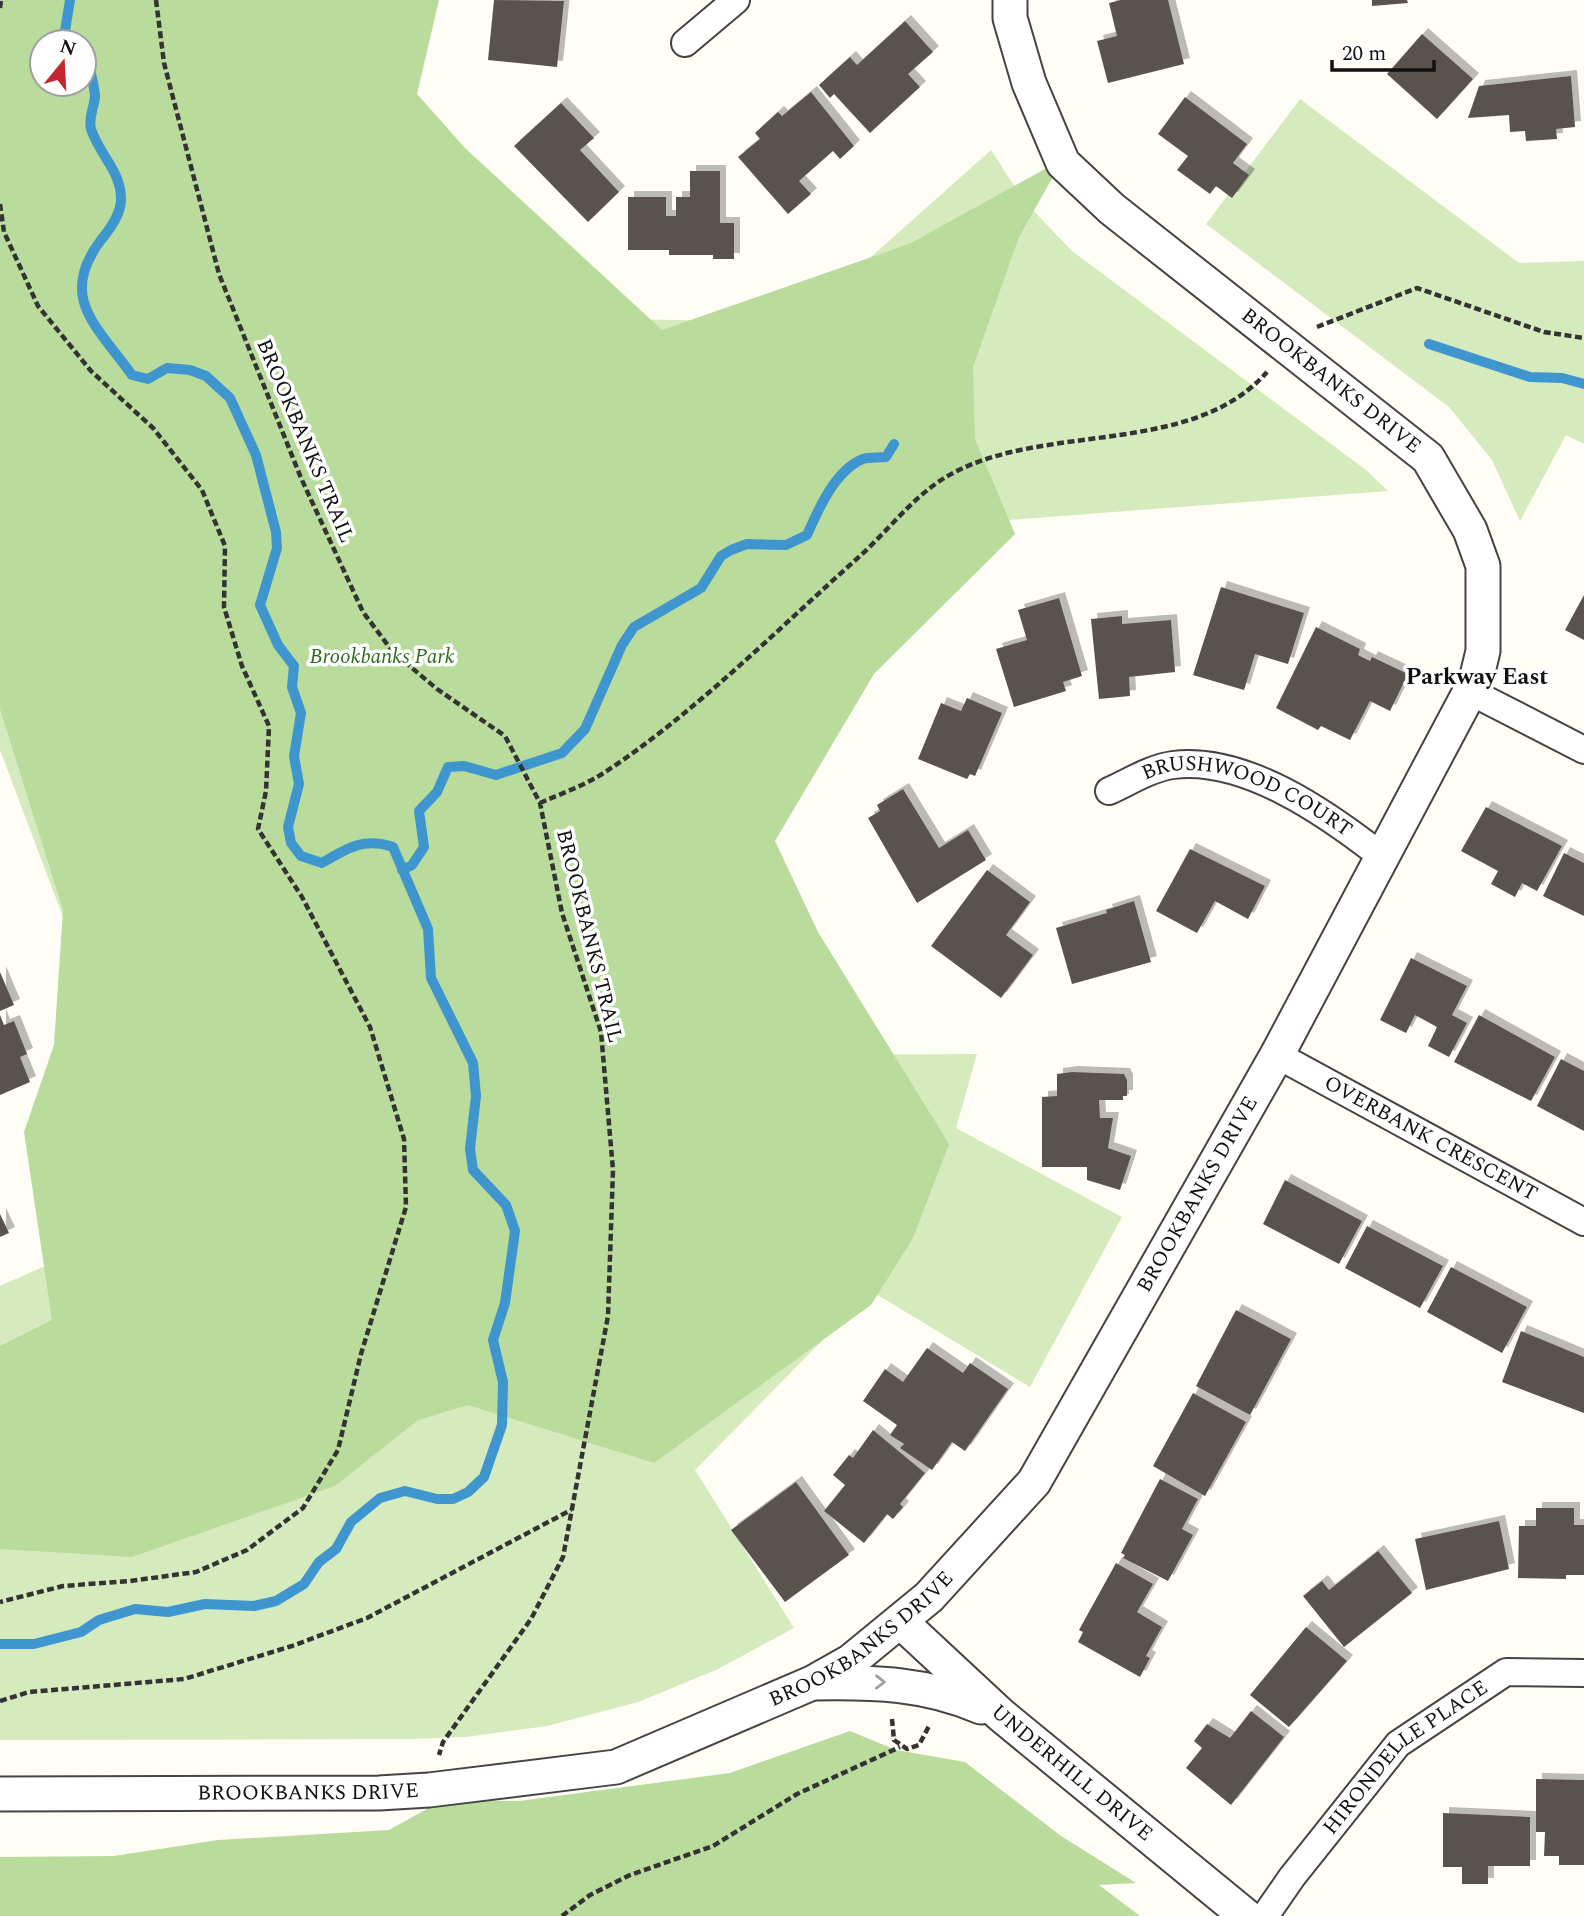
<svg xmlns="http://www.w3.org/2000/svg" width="1584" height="1916" font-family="Spectral,serif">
	<defs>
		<filter id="shadow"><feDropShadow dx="6" dy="-6" stdDeviation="0" flood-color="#0004"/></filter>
	</defs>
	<rect width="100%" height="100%" fill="#fffdf5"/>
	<path fill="#d5ebbd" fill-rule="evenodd" d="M0,0L397,145L560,318L798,322L991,150L1024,201L1072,251L1366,470L1388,491L866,531L689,899L796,1055L977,1054L956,1128L1122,1217L1030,1387L871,1291L695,1470L794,1628L716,1670L638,1702L547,1726L465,1737L410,1739L0,1740V1286L74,1253L77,954L0,750ZM42,42H84V84H42Z
		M1300,99L1519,263L1584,261V444L1566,435L1520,521L1492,460L1449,407L1206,224Z"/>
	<path fill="#b9dc9c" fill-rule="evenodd" d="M0,0H439L417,94L465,148L662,330L909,244L1063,159L1019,237L973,367L975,439L1015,534L874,674L775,841L818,932L949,1144L913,1238L871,1305L654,1463L468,1405L418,1420L335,1486L132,1557L0,1549V1346L52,1320L24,1132L54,1045L63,910L0,709ZM42,42H84V84H42Z
		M850,1731L896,1750L965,1762L1061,1836L1136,1883L1099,1885L1140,1916H0V1857L114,1856L218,1840L389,1830L443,1800L519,1801L730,1773Z"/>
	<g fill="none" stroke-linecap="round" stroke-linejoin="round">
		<path stroke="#3f96cf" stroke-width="10" d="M70,0L65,31L70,42
			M1429,344L1530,377L1562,378L1584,384
			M402,870L412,865L424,847L419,811L437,792L448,767L464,766L496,775L562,753L585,729L622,645L634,627L701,588L721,556L731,550L747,544L786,545L807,535C818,510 835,470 863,459C870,457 879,458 886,457L894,444
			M0,1644H34L81,1632L99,1620L135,1609L168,1612L205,1604L254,1606L276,1601L304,1584L319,1562L336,1549L351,1522L380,1498L405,1491L437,1499H453L468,1492L484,1477L502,1425L503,1382L493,1340L505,1303L515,1231L506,1205L473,1170L470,1149L476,1096L473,1063L431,978L428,929L393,847C364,837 347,848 322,863L301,856L291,843L288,827L299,784L294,756L301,713L292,687L294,666L278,645L260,605L277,548L276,532L256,455L230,398L206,376L190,370L167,368L148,379L132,375C98,327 57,298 101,240C110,229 122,213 121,197C120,170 99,154 91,129C88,117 94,108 95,97C95,89 88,59 84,52"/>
	</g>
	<path fill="#5a524d" filter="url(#shadow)" d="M494,0L564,1L557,67L488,60Z
		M1121,0H1168L1184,64L1108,83L1097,41L1117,36L1109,3Z
		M1372,0H1407L1408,3L1372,6Z
		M905,21L933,52L908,74L920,87L870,133L834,94L830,98L819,85L850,57L857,65Z
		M1422,34L1473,79L1437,119L1387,74Z
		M1571,76L1575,127L1556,129L1557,139L1526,141L1525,131L1510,132L1509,115L1468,118L1479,86Z
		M811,92L854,146L840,159L833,151L799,181L811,194L788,214L738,157L760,139L755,133L778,112L782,116Z
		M1185,97L1247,144L1233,163L1249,175L1232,198L1216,186L1210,194L1177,170L1188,156L1158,134Z
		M561,103L594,138L580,150L619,192L588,222L514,146Z
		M690,171H720V223H734V259H713V255H669V250H628V197H666V216H676V197H690Z
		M1221,587L1304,613L1288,664L1255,654L1244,690L1193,675Z
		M1584,595V640L1565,630Z
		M1059,598L1082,676L1063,682L1066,691L1014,707L996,649L1027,640L1018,610Z
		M1122,616V624L1171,620L1175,672L1129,677L1130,696L1099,699L1091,619Z
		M1316,627L1360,649L1358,655L1370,661L1372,657L1408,674L1390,711L1370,701L1350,740L1321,726L1318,730L1276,708Z
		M967,698L1002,713L975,776L970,774L967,779L918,759L941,703L961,711Z
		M903,789L939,848L968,830L986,860L917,903L868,818L880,811L877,805Z
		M1486,807L1562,846L1537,891L1522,883L1515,897L1491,884L1498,871L1461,851Z
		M1190,849L1265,886L1248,919L1215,901L1197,933L1156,911Z
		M1564,853L1584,863V916L1543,896Z
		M987,870L1030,902L1006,935L1033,955L1001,998L931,946Z
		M1134,901L1151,962L1072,984L1056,928L1107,913L1106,910Z
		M1411,958L1467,986L1452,1015L1467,1023L1449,1057L1428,1046L1437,1027L1415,1015L1406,1033L1380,1020Z
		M0,972L14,1005L0,1011Z
		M0,1015L4,1025L14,1021L27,1054L20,1057L30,1082L0,1095Z
		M1479,1015L1555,1057L1531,1101L1454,1062Z
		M1561,1059L1584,1071V1131L1537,1106Z
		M1072,1072L1124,1074L1127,1080V1096H1123V1100H1099L1100,1118H1113L1108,1148L1131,1156L1120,1190L1087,1180V1167H1042V1097L1057,1096V1074Z
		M1285,1180L1362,1221L1339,1264L1263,1224Z
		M0,1214L9,1233L0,1237Z
		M1367,1226L1443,1266L1420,1308L1345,1268Z
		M1451,1267L1527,1307L1502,1353L1427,1312Z
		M1236,1310L1291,1339L1250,1415L1196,1386Z
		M1521,1331L1584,1357V1413L1502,1382Z
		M927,1348L963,1373L970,1363L1008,1389L965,1451L952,1442L932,1470L900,1448L904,1444L890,1435L897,1425L863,1401L885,1369L903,1382Z
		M1193,1393L1246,1422L1205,1496L1153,1466Z
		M873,1430L925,1473L900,1504L903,1507L893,1519L887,1514L864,1543L824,1511L845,1485L833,1475L849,1455L853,1458Z
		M1160,1479L1198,1499L1182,1529L1193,1535L1168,1581L1123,1558L1125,1555L1121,1553Z
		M796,1482L849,1555L785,1602L731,1530Z
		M1536,1508H1574V1525H1584V1575H1566V1579L1518,1578L1519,1526H1536Z
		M1499,1521L1509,1569L1426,1590L1415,1539Z
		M1378,1551L1412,1593L1344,1647L1303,1596L1322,1581L1329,1590Z
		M1116,1563L1153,1584L1137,1612L1162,1627L1146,1656L1150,1658L1140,1677L1078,1642L1083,1632L1079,1630Z
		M1306,1627L1347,1661L1289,1727L1250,1695Z
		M1251,1711L1284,1737L1231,1805L1186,1768L1202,1748L1194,1741L1207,1724L1230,1738Z
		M1536,1779L1584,1780V1865H1559V1856H1544L1545,1832H1536Z
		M1443,1813L1530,1817V1866H1488V1884H1462V1867H1443Z"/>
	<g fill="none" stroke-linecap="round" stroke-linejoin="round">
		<defs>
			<g id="minor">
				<path d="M685,43L736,0"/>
				<path d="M1471,692L1584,750"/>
				<path id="s1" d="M1109,791C1129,782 1151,768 1173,765C1245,756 1326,813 1380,855"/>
				<path id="s2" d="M1277,1055L1584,1222"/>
				<path id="s3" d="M1265,1916L1292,1877L1398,1744L1506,1672L1584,1673"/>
			</g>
			<g id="tertiary">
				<path id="s4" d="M901,1622L1001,1715L1246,1916"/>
				<path d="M815,1683C874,1682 925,1683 981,1707"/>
				<path id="s5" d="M0,1794L379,1793L429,1790L616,1767L812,1683L851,1661L929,1597L1034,1482L1277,1055L1476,680L1483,651V566L1470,530L1428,458L1112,209L1063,163L1029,83L1010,18V0"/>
			</g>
		</defs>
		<use href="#minor" stroke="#444" stroke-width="30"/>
		<use href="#tertiary" stroke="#444" stroke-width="37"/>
		<path stroke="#333" stroke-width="4.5" stroke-dasharray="7 3.5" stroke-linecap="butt" d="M156,0L164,63L219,274L301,478L363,612L393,652L437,689L505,736L540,803L562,913L601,1032L613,1170L608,1316L563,1557L531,1619L443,1742L439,1755
			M0,8L1,0
			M0,204L4,232L38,306L91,371L153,428L202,490L225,546L224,607L242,666L269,726L266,791L258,829L302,897L370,1027L404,1139L406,1207L361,1354L338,1450L303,1508L247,1550L196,1572L130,1581L63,1586L0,1602
			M1317,327L1417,288L1544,332L1584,338
			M540,803C560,794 583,786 602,774C692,716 780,627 860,556C891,528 917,491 955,472C1049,423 1193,456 1267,372
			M0,1701L29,1692L184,1679L292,1646L367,1618L571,1510
			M892,1719L894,1740L907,1749L919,1745L929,1726
			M562,1916L590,1895L630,1875L713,1846L797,1794L900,1747"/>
		<use href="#minor" stroke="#fff" stroke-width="26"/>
		<use href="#tertiary" stroke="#fff" stroke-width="33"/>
	</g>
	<defs><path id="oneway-chevron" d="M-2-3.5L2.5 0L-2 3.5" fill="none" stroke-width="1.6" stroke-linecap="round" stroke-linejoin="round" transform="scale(1.75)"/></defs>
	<use stroke="#a0a0a0" href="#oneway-chevron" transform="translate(880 1682) rotate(1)"/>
	<g text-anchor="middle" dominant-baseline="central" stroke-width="7" stroke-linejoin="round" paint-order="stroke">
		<g font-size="21" fill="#111" stroke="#fff">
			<text transform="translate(1331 381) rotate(38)">BROOKBANKS DRIVE</text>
			<text transform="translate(305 441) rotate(67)">BROOKBANKS TRAIL</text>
			<text stroke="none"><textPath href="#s1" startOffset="150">BRUSHWOOD COURT</textPath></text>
			<text transform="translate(589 936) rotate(76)">BROOKBANKS TRAIL</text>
			<text stroke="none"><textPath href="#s2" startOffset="175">OVERBANK CRESCENT</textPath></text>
			<text stroke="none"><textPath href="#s5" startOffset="1463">BROOKBANKS DRIVE</textPath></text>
			<text stroke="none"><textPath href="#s5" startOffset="896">BROOKBANKS DRIVE</textPath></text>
			<text stroke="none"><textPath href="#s3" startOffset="214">HIRONDELLE PLACE</textPath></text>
			<text stroke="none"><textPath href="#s4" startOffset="228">UNDERHILL DRIVE</textPath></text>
			<text stroke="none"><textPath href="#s5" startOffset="308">BROOKBANKS DRIVE</textPath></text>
		</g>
		<g font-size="21" font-style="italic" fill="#2f6b1f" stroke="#fff">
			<text x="382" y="657">Brookbanks Park</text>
		</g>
		<g font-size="23" font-weight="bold" fill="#111" stroke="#fff">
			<text x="1477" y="677">Parkway East</text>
		</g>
	</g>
	<g transform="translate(63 63) rotate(18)"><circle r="33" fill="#ffffff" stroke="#a0a0a0" stroke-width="2"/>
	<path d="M0-5L12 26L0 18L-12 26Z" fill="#c4262e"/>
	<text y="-10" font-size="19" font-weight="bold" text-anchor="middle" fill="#111111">N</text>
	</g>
	<path d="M1332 60v10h102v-10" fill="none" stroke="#111111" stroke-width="3.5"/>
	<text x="1342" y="60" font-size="21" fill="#111111" stroke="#ffffff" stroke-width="5" paint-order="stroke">20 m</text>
</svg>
